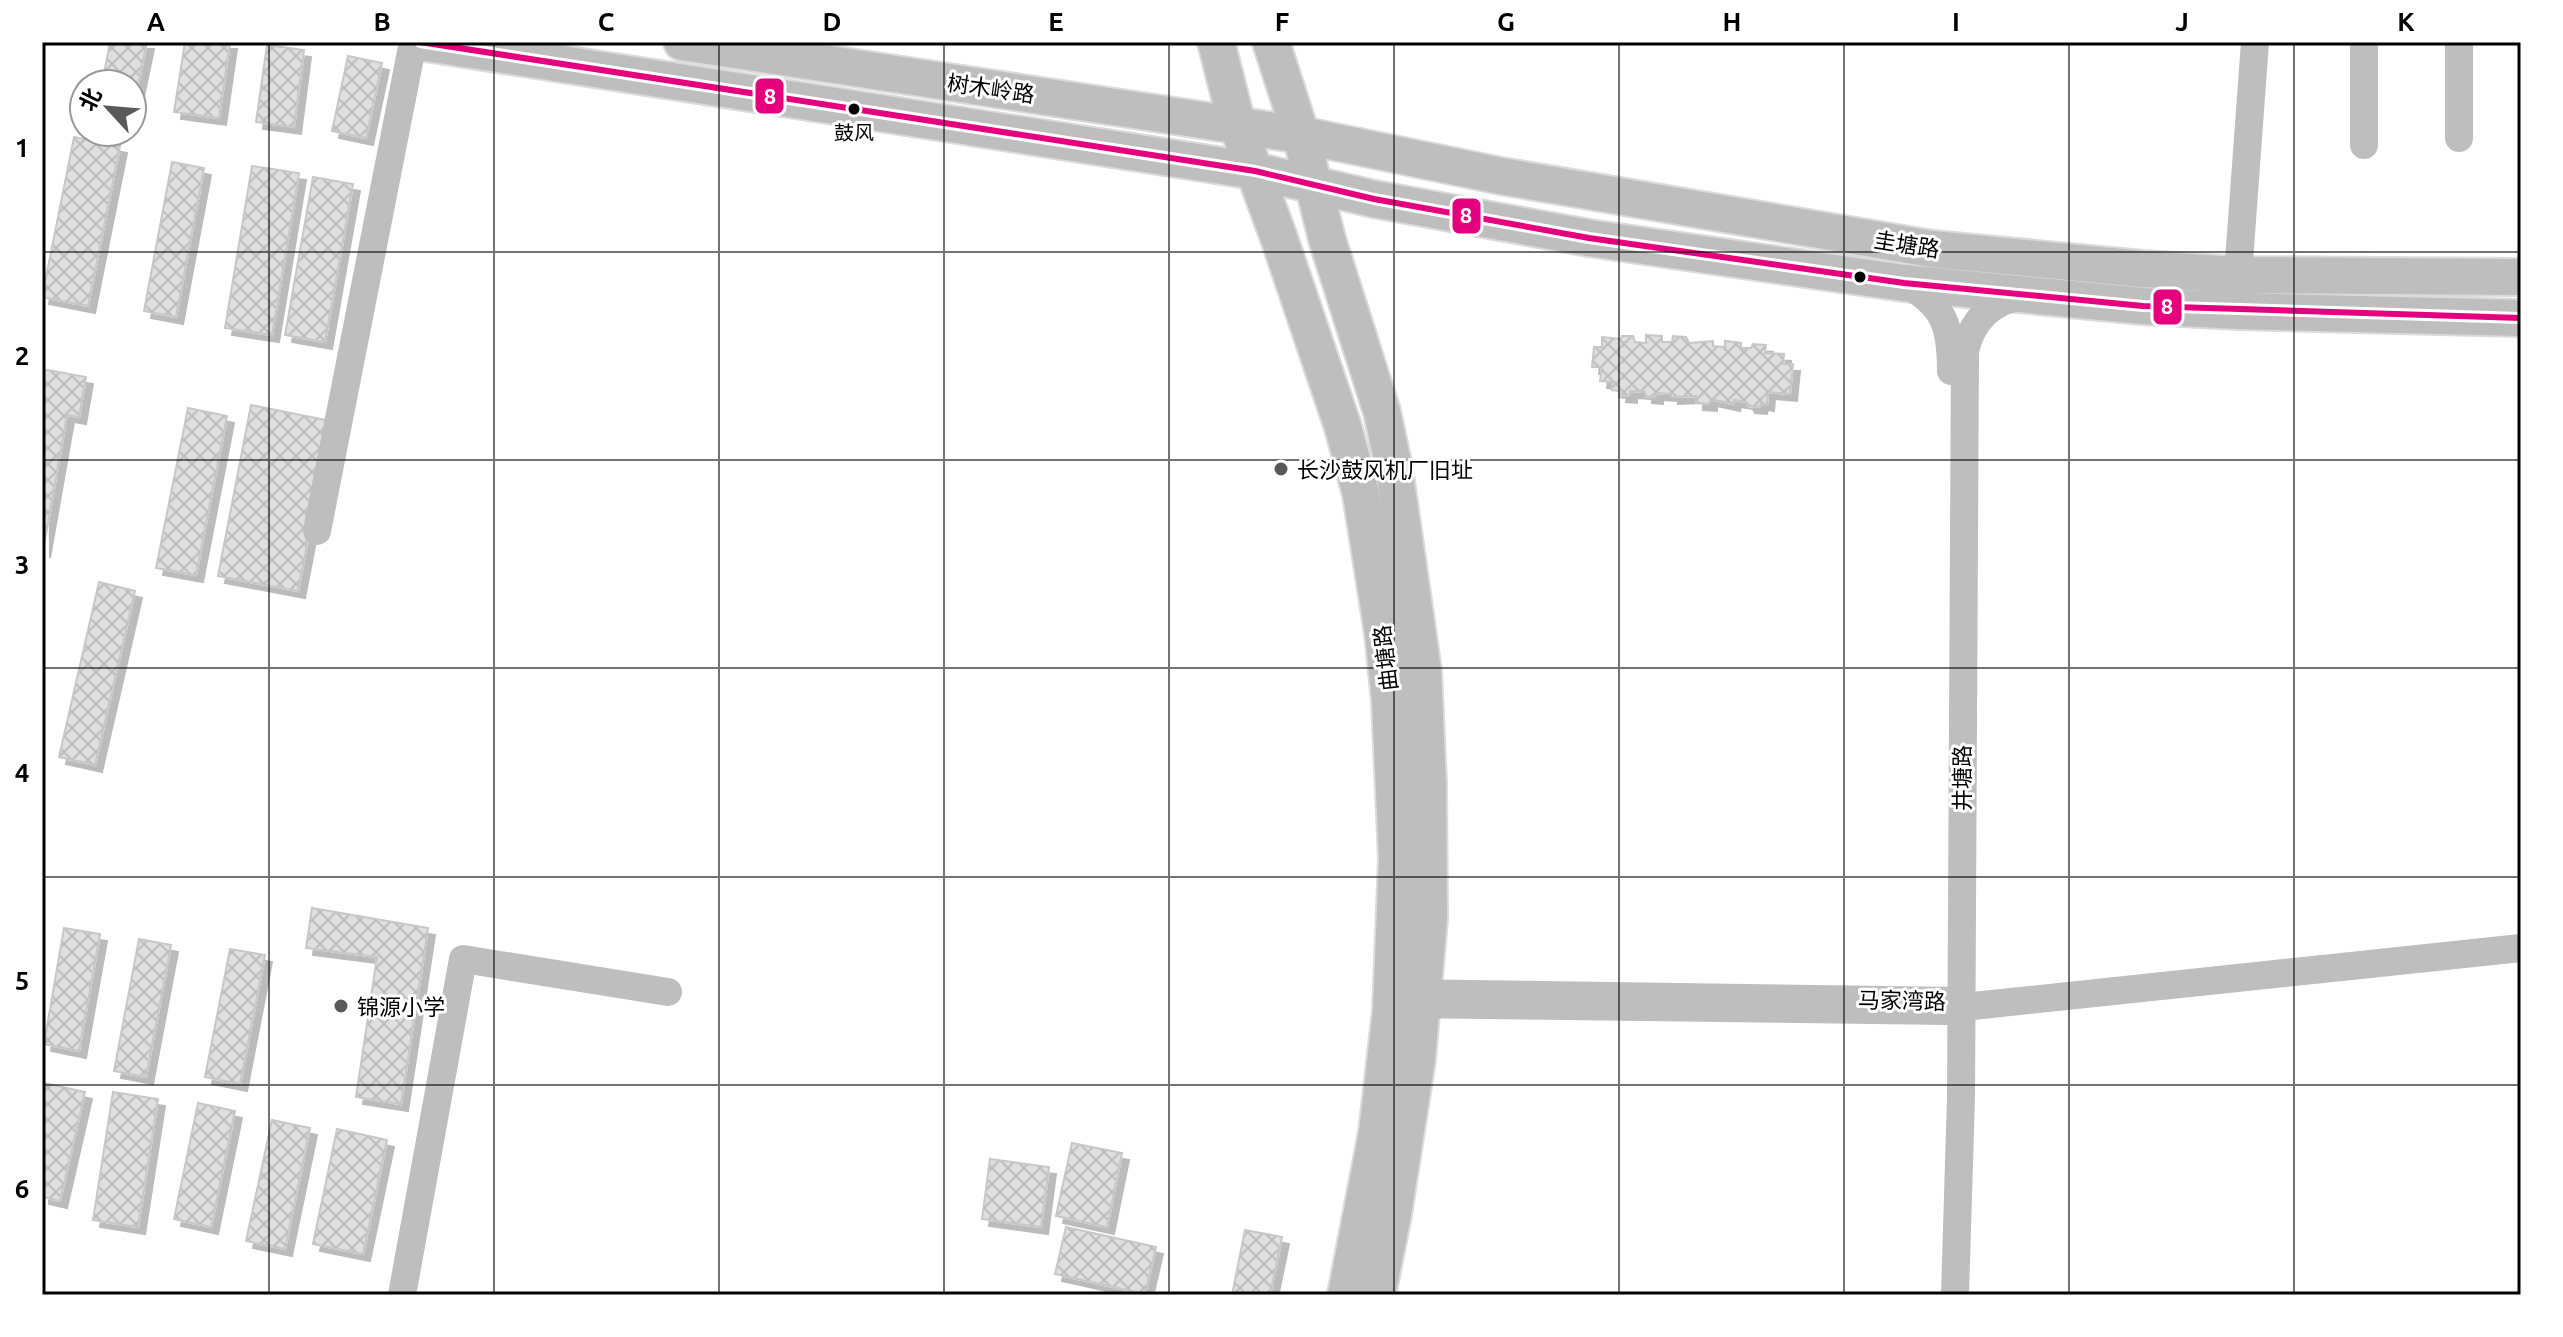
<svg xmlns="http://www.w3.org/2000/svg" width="2563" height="1337" font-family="Ubuntu,'Noto Sans SC',sans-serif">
	<defs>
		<pattern id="building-cross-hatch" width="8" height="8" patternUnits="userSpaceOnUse" patternTransform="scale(2)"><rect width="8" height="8" fill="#dfdfdf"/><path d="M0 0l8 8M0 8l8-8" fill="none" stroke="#bebebe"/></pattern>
		<filter id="shadow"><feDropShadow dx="7" dy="7" stdDeviation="0" flood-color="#0004"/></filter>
	</defs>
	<rect width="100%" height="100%" fill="#fff"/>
	<path fill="url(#building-cross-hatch)" stroke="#c7c7c7" stroke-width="2" filter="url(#shadow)" d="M110,42H147L134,104H132V84H102Z
		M185,42H230L219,118L174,112Z
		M267,45L304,50L294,127L256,122Z
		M348,56L382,63L366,138L332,131Z
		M74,137L120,146L88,306L42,297Z
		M172,162L204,168L176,317L144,311Z
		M252,166L299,173L272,335L225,328Z
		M313,177L353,184L325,342L285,335Z
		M1646,335L1662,336V342H1672L1673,336L1686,337L1689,343L1713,341V346L1725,347V341L1741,343V348H1751L1753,344L1766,345L1765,353L1784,354L1783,364H1793L1790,394L1768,392L1767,404L1761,403L1760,407L1748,406L1746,402L1734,400L1733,404L1710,399V404L1696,403V396L1671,397V394L1656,393V397L1645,396V392L1630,391V396L1619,395L1620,391L1612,390V382L1600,381L1602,367H1592L1594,347H1602V337L1621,339L1622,336H1633L1635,342L1646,343Z
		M42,369L86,377L79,417L67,415L43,551Z
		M251,405L331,421L298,591L218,576Z
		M188,408L227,416L196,575L156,568Z
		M99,582L135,591L95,765L59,757Z
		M312,908L428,928L401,1104L356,1097L377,957L306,948Z
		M64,928L100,934L79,1051L44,1044Z
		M139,939L171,945L146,1077L114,1071Z
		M230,949L265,955L240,1084L205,1077Z
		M44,1083L85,1092L60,1201L42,1197Z
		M113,1092L158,1099L138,1227L93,1220Z
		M198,1103L235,1111L211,1227L174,1219Z
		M272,1120L310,1128L285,1249L246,1241Z
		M337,1129L387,1140L363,1254L313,1244Z
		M1072,1143L1122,1153L1107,1227L1056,1216Z
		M990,1159L1049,1167L1041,1227L982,1219Z
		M1066,1227L1156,1247L1145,1294L1055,1274Z
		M1245,1230L1282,1237L1270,1295H1232Z"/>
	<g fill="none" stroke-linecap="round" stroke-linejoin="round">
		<defs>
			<path id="major" d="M420,42L1255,171L1374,199L1589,238L1904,283L2143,306L2239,311L2521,318
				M682,42L1301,135L1501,176L1932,249L2142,269L2238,275L2521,277
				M1216,42L1237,124L1279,238L1343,427L1361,494L1383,633L1390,701L1397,858L1391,1011L1377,1133L1346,1295
				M1271,42L1301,135L1327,239L1382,412L1394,468L1423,671L1428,784L1429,918L1417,1059L1393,1214L1377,1295"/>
		</defs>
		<use href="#major" stroke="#dbdbdb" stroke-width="40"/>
		<path stroke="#bebebe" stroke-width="28" d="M2364,42V145
			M2459,138V42
			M2238,275L2255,42
			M1904,283C1945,305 1951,327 1951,371
			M317,531L413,42
			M1401,1004L1948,1011H1961L1973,1006L1961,1001L1401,993
			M1973,1006L2521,948
			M402,1295L463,959L668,992
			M1955,1295L1961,1097L1965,351C1972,320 1991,301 2023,296"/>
		<use href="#major" stroke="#bebebe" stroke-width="36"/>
		<defs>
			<path id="bus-1" d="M420,42L1255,171L1374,199L1589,238L1904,283L2143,306L2521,318"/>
		</defs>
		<use href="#bus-1" stroke="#fff" stroke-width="12"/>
		<use href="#bus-1" stroke="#e5007d" stroke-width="6"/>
	</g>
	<path fill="none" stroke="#000" stroke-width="2" stroke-opacity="0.55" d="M269,42V1295M494,42V1295M719,42V1295M944,42V1295M1169,42V1295M1394,42V1295M1619,42V1295M1844,42V1295M2069,42V1295M2294,42V1295M42,252H2521M42,460H2521M42,668H2521M42,877H2521M42,1085H2521"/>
	<g fill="#000" stroke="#fff" stroke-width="3">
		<circle cx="854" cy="109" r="7"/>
		<circle cx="1860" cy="277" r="7"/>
	</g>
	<g fill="#595959" stroke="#fff" stroke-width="3">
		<circle cx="1281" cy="469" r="8"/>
		<circle cx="341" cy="1006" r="8"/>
	</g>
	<g text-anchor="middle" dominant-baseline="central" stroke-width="6" stroke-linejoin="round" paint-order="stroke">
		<g font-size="20" fill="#000" stroke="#fff">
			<text x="854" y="132">鼓风</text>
		</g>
		<g font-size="22" fill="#000" stroke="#fff">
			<text transform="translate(991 88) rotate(8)">树木岭路</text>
			<text transform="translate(1907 244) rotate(9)">圭塘路</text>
			<text transform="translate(1385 658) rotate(-97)">曲塘路</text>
			<text transform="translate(1961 778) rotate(-90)">井塘路</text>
			<text transform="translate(1902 1000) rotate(1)">马家湾路</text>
		</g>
		<g font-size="22" fill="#000" stroke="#fff" text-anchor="start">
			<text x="1297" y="469">长沙鼓风机厂旧址</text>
			<text x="357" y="1006">锦源小学</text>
		</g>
	</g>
	<g stroke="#fff" stroke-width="3">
		<rect x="754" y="77" width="31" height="38" rx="8" fill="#e5007d"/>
		<rect x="1451" y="197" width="31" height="38" rx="8" fill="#e5007d"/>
		<rect x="2152" y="288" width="31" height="38" rx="8" fill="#e5007d"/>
	</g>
	<g font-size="22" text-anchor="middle" font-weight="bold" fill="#fff">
		<text x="770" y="104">8</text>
		<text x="1466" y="223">8</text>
		<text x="2167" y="314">8</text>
	</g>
	<rect width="2563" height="1337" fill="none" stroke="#ffffff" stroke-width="88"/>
	<g transform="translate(108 108) rotate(296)"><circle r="38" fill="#ffffff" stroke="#999999" stroke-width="2"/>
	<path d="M0-6L14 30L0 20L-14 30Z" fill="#595959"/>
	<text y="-12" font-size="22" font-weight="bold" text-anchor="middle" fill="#000000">北</text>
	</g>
	<rect x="44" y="44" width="2475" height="1249" fill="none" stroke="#000" stroke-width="3"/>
	<g font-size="26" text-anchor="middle" font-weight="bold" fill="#000">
		<text x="156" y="31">A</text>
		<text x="382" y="31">B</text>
		<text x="606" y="31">C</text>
		<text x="832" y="31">D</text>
		<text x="1056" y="31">E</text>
		<text x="1282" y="31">F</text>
		<text x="1506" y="31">G</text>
		<text x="1732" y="31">H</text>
		<text x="1956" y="31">I</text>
		<text x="2182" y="31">J</text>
		<text x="2406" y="31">K</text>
		<text x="22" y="157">1</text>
		<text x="22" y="365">2</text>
		<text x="22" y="574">3</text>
		<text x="22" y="782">4</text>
		<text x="22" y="990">5</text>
		<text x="22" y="1198">6</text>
	</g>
</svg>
